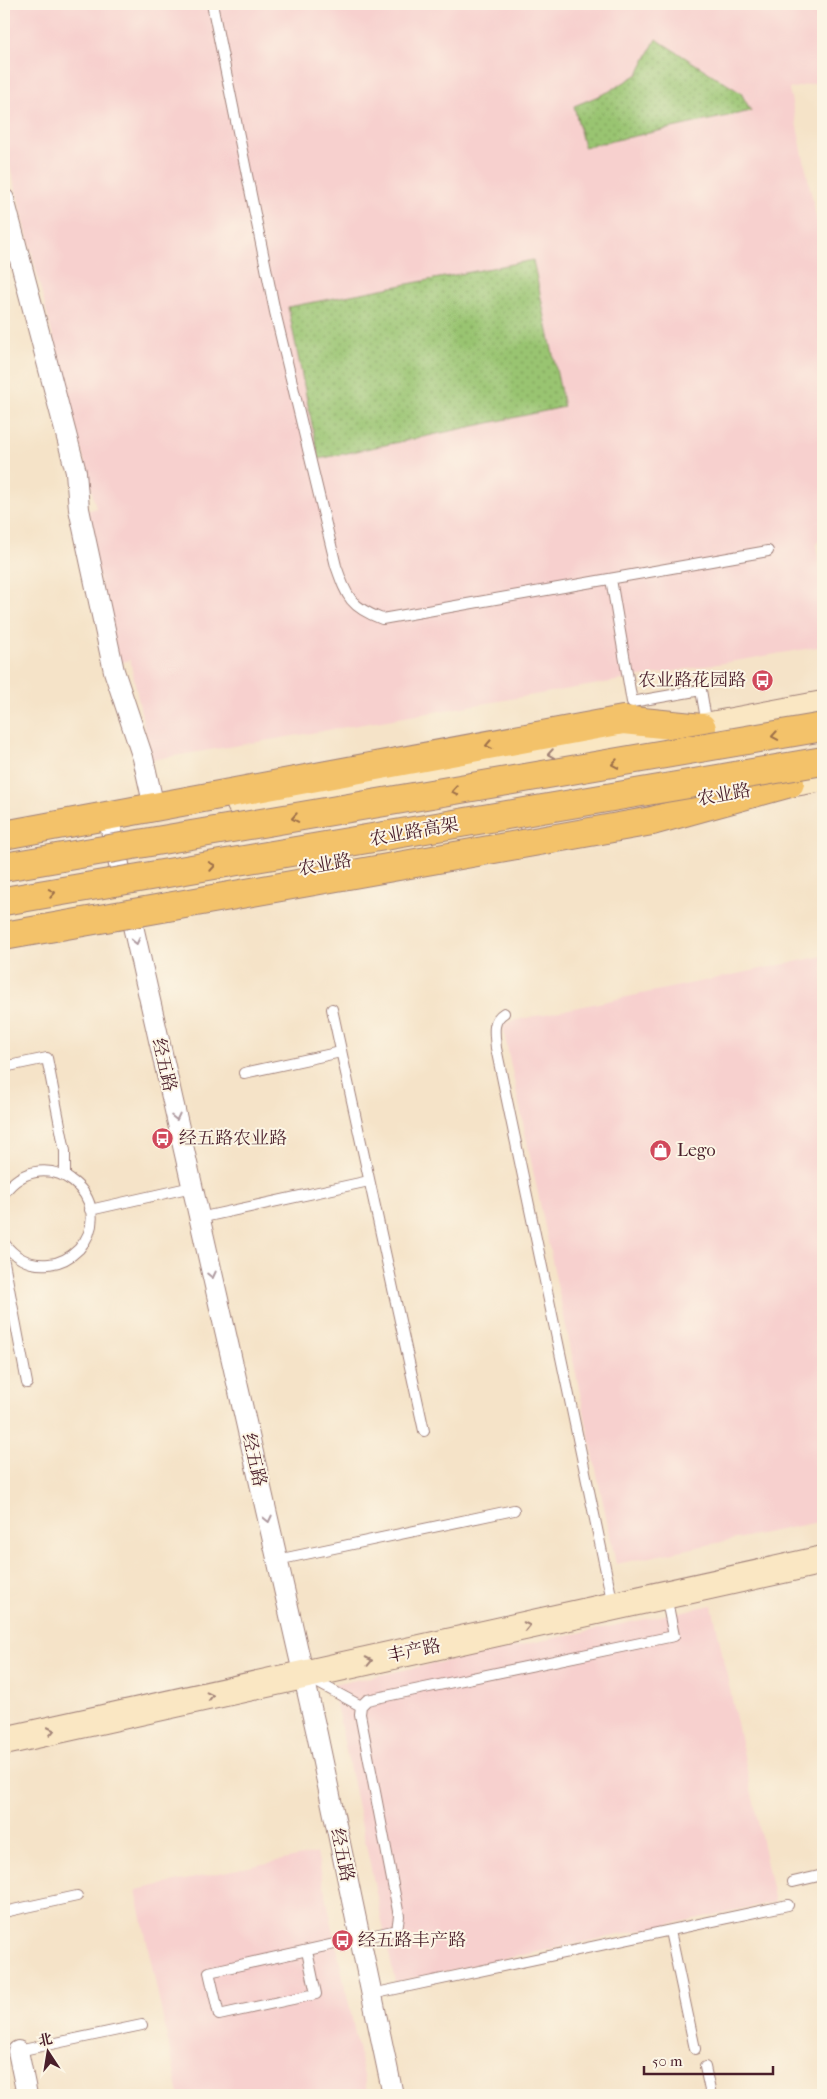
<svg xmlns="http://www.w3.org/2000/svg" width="827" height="2099" font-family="'IM FELL French Canon','Noto Serif SC',serif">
	<defs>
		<pattern id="grass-dots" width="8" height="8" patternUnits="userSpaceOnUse" patternTransform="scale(1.25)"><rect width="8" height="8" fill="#99c471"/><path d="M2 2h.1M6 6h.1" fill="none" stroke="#7f9f5d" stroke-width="1.8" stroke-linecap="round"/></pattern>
	</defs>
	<rect width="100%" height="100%" fill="#fcf5e5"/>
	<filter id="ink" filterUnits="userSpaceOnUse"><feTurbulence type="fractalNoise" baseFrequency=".02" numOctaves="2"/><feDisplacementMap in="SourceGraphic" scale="10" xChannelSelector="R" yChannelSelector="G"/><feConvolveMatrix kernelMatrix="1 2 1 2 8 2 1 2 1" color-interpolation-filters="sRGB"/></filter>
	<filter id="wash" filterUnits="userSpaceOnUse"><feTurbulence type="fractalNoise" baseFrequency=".0096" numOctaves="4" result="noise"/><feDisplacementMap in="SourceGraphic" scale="20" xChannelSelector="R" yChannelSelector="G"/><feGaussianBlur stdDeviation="1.12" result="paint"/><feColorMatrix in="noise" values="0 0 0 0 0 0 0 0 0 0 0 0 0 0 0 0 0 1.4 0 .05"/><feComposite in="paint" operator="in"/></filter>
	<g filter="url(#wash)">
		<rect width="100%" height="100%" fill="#f5e3c8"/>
		<path fill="#f7d0ce" d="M4,4H823V81L789,89L823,249V535L816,545L823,588V646L151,760L130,660L118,663L84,512L96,508L4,143Z
			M823,956V1521L616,1564L502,1023Z
			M712,1605L775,1902L395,1982L332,1685Z
			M317,1853L368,2095H179L136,1890Z"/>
		<path fill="url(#grass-dots)" stroke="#72724e" d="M656,39L741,93L751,111L584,147L574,106L608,92L638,74Z
			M533,260L564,407L319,459L288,307Z"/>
	</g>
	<g filter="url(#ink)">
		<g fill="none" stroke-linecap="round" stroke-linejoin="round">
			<defs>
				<path id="lane" d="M212,4L275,312L336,566C347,597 350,607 382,619L768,551
					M611,579L632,702L701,690L707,725
					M332,1009L424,1431
					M504,1013C491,1021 495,1035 496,1048L613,1605
					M4,1067L47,1058L65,1151V1176
					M244,1073L341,1052
					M4,1193C45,1138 122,1199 79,1249C71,1257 61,1263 49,1264C30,1266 15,1258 4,1243
					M90,1210L192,1187
					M199,1218L369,1181
					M4,1262L27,1383
					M277,1560L514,1510
					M311,1679L361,1706
					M793,1882L823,1875
					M4,1912L77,1896
					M670,1931L695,2049
					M307,1951L316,1994L219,2015L209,1972L397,1930L399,1916L360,1714L361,1706L367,1700L674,1636L666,1596
					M372,1994L788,1905
					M18,2051L142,2025
					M705,2067L711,2095"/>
				<path id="street" d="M4,199L76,472L79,509L114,671L143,758L154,807
					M110,825L317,1734L393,2095
					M18,2051L27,2095"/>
				<path id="secondary" d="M766,787L823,777
					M241,804L630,741L823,705
					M4,921L507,833
					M4,1741L823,1560"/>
				<path id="highway" d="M652,821L790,783
					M4,835L623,720L702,728"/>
			</defs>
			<use href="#lane" stroke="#a0817a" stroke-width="12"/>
			<use href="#street" stroke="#a0817a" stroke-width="22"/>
			<use href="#secondary" stroke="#a0817a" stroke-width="30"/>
			<use href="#highway" stroke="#a0817a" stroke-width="30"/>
			<use href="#lane" stroke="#fff" stroke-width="10"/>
			<use href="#street" stroke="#fff" stroke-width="20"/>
			<use href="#secondary" stroke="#fae7c3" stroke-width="28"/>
			<use href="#highway" stroke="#f3c26a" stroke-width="28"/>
			<defs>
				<path id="highway-bridge" d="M4,867L823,727
					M4,901L823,761
					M4,936L652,821"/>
			</defs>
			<use href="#highway-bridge" stroke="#a0817a" stroke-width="30" stroke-linecap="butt"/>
			<use href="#highway-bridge" stroke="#f3c26a" stroke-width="28"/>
		</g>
		<defs><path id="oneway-chevron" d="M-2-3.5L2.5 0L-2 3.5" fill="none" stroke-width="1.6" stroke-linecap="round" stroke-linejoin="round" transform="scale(1.25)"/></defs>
		<g stroke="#9e704a">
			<use href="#oneway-chevron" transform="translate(775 736) rotate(170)"/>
			<use href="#oneway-chevron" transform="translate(489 745) rotate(169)"/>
			<use href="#oneway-chevron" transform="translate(615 764) rotate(170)"/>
			<use href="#oneway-chevron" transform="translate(455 791) rotate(170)"/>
			<use href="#oneway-chevron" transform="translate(295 818) rotate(170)"/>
			<use href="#oneway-chevron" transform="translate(212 866) rotate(-10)"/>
			<use href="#oneway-chevron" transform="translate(52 893) rotate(-10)"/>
		</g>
		<g stroke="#a28377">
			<use href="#oneway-chevron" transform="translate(551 754) rotate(171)"/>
			<use href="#oneway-chevron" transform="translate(527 1626) rotate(-12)"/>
			<use href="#oneway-chevron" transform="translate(369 1661) rotate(-12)"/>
			<use href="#oneway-chevron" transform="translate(210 1696) rotate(-13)"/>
			<use href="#oneway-chevron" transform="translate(51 1731) rotate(-12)"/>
		</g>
		<g stroke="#ae9aa0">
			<use href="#oneway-chevron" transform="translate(136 941) rotate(77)"/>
			<use href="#oneway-chevron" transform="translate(176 1117) rotate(77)"/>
			<use href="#oneway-chevron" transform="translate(212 1275) rotate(77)"/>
			<use href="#oneway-chevron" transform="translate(268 1519) rotate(77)"/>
		</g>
	</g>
	<defs>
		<symbol id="bus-disc" viewBox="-11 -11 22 22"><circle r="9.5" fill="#d1495b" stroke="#fcf5e5"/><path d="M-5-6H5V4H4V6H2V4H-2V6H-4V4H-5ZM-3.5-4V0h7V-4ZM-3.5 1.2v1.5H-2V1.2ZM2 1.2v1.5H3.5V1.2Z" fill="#fff"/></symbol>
		<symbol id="shop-disc" viewBox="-11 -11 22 22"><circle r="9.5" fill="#d1495b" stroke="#fcf5e5"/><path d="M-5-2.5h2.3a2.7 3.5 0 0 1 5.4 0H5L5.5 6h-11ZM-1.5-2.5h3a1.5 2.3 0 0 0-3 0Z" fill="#fff"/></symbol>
	</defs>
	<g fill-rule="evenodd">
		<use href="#bus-disc" x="750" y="668" width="25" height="25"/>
		<use href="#bus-disc" x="150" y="1126" width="25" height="25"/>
		<use href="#shop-disc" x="648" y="1138" width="25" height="25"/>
		<use href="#bus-disc" x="330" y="1928" width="25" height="25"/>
	</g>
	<g text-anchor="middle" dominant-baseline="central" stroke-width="4" stroke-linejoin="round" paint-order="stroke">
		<g font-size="18" fill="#4a1f2b" stroke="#fcf5e5" text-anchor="start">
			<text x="746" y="680" text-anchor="end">农业路花园路</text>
			<text x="179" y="1138">经五路农业路</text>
			<text x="677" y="1150">Lego</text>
			<text x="358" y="1940">经五路丰产路</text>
		</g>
		<g font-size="18" fill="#4a1f2b" stroke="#fcf5e5">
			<text transform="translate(724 795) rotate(-10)">农业路</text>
			<text transform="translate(414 832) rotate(-10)">农业路高架</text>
			<text transform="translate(325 865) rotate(-10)">农业路</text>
			<text transform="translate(164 1065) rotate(77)">经五路</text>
			<text transform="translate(254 1460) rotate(77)">经五路</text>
			<text transform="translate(414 1651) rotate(-12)">丰产路</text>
			<text transform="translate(342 1855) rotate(78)">经五路</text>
		</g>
	</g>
	<rect width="827" height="2099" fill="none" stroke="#fcf5e5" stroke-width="20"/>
	<g transform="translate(48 2052) rotate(348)" stroke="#fcf5e5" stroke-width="4" paint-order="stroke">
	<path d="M0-4L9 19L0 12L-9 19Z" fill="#4a1f2b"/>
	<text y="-8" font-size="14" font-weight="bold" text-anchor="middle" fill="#4a1f2b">北</text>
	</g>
	<path d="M644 2066v8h129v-8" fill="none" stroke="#4a1f2b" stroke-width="2.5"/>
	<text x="652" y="2066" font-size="15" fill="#4a1f2b" stroke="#fcf5e5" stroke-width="4" paint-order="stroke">50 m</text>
</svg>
